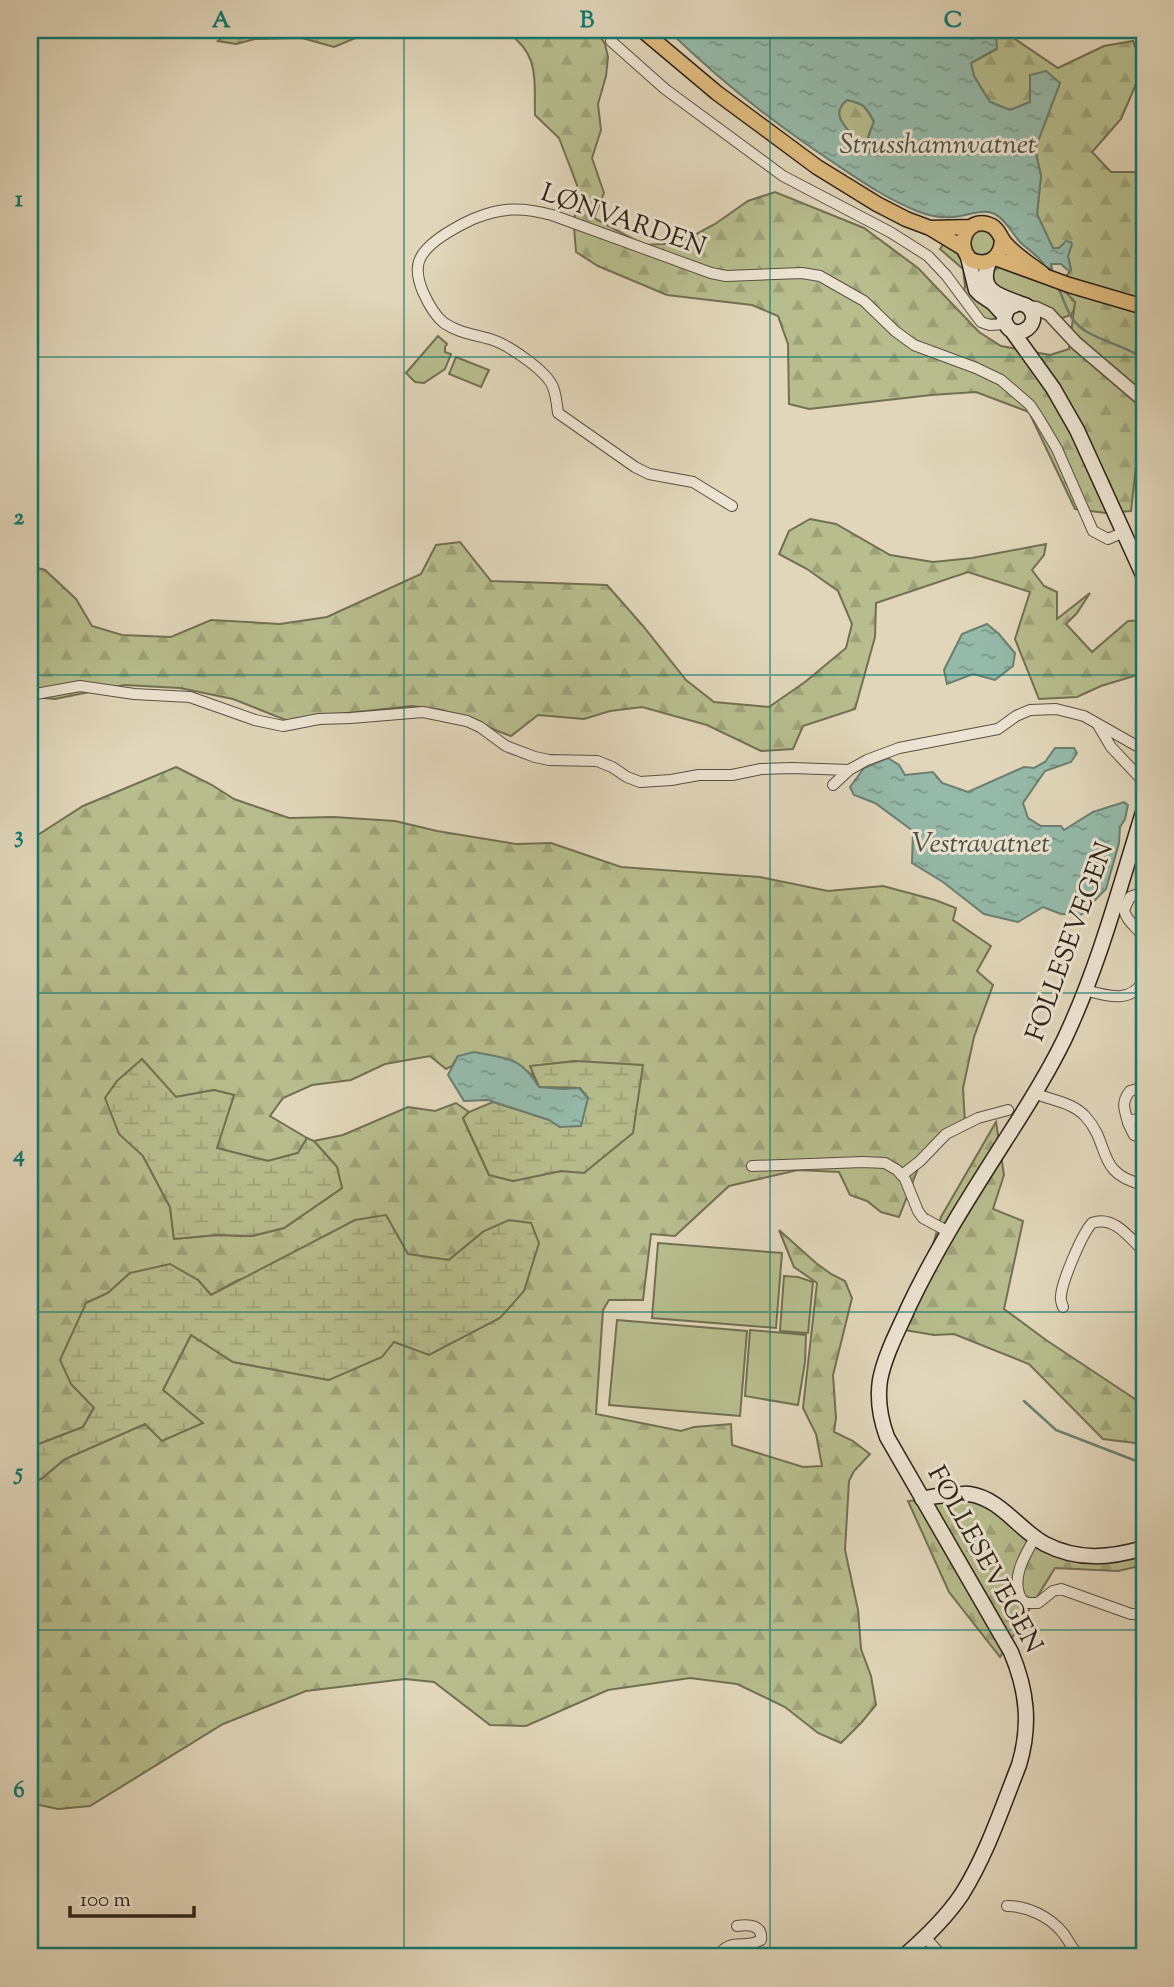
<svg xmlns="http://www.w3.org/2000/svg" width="1174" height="1987" font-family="'Sorts Mill Goudy',serif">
	<defs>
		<pattern id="forest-firs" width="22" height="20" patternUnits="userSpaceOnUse" patternTransform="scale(1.75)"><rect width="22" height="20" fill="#b7bd8d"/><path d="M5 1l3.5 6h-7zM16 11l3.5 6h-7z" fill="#9ea279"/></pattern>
		<pattern id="wetland-marsh" width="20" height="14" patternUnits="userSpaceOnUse" patternTransform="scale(1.75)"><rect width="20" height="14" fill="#b7bd8d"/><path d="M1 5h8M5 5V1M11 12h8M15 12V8" fill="none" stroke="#9ea279"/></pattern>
		<pattern id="water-ripples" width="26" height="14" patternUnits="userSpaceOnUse" patternTransform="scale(1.75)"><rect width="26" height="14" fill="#95baaa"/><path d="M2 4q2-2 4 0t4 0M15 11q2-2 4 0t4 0" fill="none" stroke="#7a9789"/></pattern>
	</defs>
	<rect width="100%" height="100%" fill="#e1d6ba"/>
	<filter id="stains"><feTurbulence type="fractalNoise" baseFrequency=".00286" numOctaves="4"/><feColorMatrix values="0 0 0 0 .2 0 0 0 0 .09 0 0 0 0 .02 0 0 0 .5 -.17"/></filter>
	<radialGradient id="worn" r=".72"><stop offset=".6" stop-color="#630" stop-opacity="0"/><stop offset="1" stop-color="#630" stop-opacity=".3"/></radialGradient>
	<path fill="#b7bd8d" stroke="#727052" stroke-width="2" d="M970 243a12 12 0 1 1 24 0a12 12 0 1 1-24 0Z
		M944,243L958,254L998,316C984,330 970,302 964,290L965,286L963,269L940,249Z
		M999,267L1025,273L1072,295V300L1078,302L1071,315L1062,318L1057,316L1001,290L991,282L992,272Z
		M438,336L447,344L445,347V352L451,354L445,369L424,383L415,382L406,373Z
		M456,357L489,370L481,387L449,374Z
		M658,1243L782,1253L776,1328L652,1318Z
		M784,1276L798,1277L813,1282L808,1333L780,1331Z
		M617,1320L747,1331L740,1416L609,1405Z
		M750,1330L806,1335L805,1362L798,1405L745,1396Z"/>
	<path fill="url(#forest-firs)" stroke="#727052" stroke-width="2" fill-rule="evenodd" d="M230,30H375L334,47L302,38L255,39L236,44L218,41Z
		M504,30H596L605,44L608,57L606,76L598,104L601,130L592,158L604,193L594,218L644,245L680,243L715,224L748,201L775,192L864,228L918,268L979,332L1001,346L1050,355L1069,349L1075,302L1059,285L1071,270L1068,256L1069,250L1053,248L1050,245L1037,214L1041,176L1035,149L1060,83L1030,75V102L1010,110L990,102L974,76L971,63L997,49L995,35L971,39L966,30H1004L1006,33L1058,68L1104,46L1133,41L1143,68L1121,119L1092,152L1111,172H1134L1144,176V453L1136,466L1131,511L1106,513L1075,509L1029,412L976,392L931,395L809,409L789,404L788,344L778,316L752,305L667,295L598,266L576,252L574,227L577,185L559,138L535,115C534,77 540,53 504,30Z
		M847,100C865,104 865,106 874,122C870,131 865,140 870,151L867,154C861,149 857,142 852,135C843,124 831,113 847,100Z
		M810,519L836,524L890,555L933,562L972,558L1046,544L1044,555L1032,570L1044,586L1057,592V619L1090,593L1077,613L1066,624L1092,652L1128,621L1144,620V673L1101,686L1077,697L1039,699L1015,639L1030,592L968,572L876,603L875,637L855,709L803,726L793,749L761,751L707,725L642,707L610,711L584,719L538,715L511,736L442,710L412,706L293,719L288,721L233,699L180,688L124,685L55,699L32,697L30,695V566L45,570L76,599L92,626L122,635L171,637L211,620L280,624L327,617L421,574L436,545L460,542L491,581L607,585L643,626L686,680L714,702L769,707L805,682L846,648L852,624L838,591L807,569L779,554L789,531Z
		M176,767L212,785L234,799L289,818L334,817L395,821L437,831L516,844L551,843L621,867L760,877L828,891L883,886L935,900L956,908L953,920L991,946L977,971L993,985L974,1037L963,1088L965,1124L945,1136L919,1166L899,1217L881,1212L867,1201L850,1195L839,1172L798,1170L729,1186L675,1236L651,1234L643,1300H609L603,1310L596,1414L681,1431L694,1427L731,1424L732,1445L803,1467L822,1466L816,1434L803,1408L817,1283L794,1267L779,1230L816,1263L831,1274L845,1281L852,1298L833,1375L836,1418L834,1432L853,1441L870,1454L854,1471L849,1481L845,1550L858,1610L861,1649L871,1676L876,1705L861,1723L841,1743L818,1733L785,1707L737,1684L690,1678L608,1690L526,1726L490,1725L434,1682L405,1679L306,1691L223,1724L90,1806L58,1809L30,1803V1482L41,1479L65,1459L145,1424L202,1423L163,1390L191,1335L233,1362L328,1380L484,1231L449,1260L408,1255L238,1280L211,1295L198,1280L130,1273L108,1293L86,1303L71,1384L94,1407L83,1427L39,1444L30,1446V840L83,806ZM430,1056L446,1069L452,1066L458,1056L532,1074L536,1081L531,1066L576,1061L632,1133L584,1172L561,1171L513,1181L489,1175L463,1119L469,1112L456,1103L435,1111L408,1107L343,1135L314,1141L337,1167L342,1188L284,1228L252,1236L216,1235L174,1239L170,1207L143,1156L176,1097L214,1090L234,1095L216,1148L268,1161L298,1153L307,1138L270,1116L283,1098L312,1085L351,1080L385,1064Z
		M996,1122L1004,1175L993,1209L1023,1221L1004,1309L1046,1340L1138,1401L1143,1432L1144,1433V1444L1103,1439L1029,1364L954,1334L934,1335L893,1328L917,1300L941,1217Z
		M979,1494L1056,1550L1111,1553L1144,1543V1565L1118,1571L1055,1568L1000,1657L949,1592L908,1501Z"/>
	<path fill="url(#wetland-marsh)" stroke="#727052" stroke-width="2" d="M142,1059L176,1097L214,1090L234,1095L217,1148L268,1161L298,1153L307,1138L314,1141L337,1167L342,1188L284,1228L252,1236L216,1235L174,1239L170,1207L143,1156L119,1134L105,1098L117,1081Z
		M576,1061L643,1065L633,1133L584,1173L561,1171L513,1181L489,1175L463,1118L469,1112L493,1102L550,1120L560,1127L588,1098L580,1088L539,1087L530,1066Z
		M386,1215L408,1254L449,1260L484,1231L509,1220L531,1223L539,1243L524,1291L500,1318L429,1355L394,1342L382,1357L329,1380L233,1362L191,1335L163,1390L203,1423L162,1441L145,1424L65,1459L41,1479L30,1482V1446L39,1444L83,1427L94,1408L71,1384L60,1360L86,1303L108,1293L130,1273L170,1264L198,1280L211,1295L355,1220Z"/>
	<path fill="url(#water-ripples)" stroke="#6b7e70" stroke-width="2" fill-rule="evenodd" d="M668,30H966L971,39L996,35L997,48L971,63L974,76L990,102L1010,110L1030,102V75L1046,71L1060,83L1035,149L1041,176L1037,214L1053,248H1059L1066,241L1071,242L1072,244L1068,256L1071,270L1069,271L1061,264H1051L1052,269L1046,268C1041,257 1028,250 1020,242C1012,233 1006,220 995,214C982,208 967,216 953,217C941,218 929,216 917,211C887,199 861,181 834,163C775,124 719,80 668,30ZM847,100C864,104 865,105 874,121L867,141L870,151L867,154C861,149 857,142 852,135C843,124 831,113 847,100Z
		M987,624L999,634L1015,653L1013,666L995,680L973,674L947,684L944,670L962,634Z
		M1055,748H1074L1077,753L1071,762L1045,771L1023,803L1028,818L1041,826H1061L1064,830L1093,812L1124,802L1128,805L1125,819L1120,827L1119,843L1106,889L1094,901L1089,910L1080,915L1061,914L1043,907L1018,922L984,914L943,882L912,863L913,831L875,803L854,795L850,787L864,768L888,758L899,765L905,775L933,772L942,783L968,792L1024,767L1034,768L1045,762Z
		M474,1052C507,1059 520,1056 539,1087L562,1089L579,1088L588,1098L581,1126L560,1127L549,1120L488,1100L464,1101L448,1075L458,1056Z"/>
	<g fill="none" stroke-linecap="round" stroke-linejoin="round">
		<path stroke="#6b7e70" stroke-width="2.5" d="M1058,288C1063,297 1066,309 1072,318C1086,340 1124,343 1144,359
			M1024,1401L1056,1430L1144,1464"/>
		<defs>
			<path id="minor" d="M611,41L665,89L783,176L890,232L928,256L946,275L981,322L990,325L1005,324
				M732,506L693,482L649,474L635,467L558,413C557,405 556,395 553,387C546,370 507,344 490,339C473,334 459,333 444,323C435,316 428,303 423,292C420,285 417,274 418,266C420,245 456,227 473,219C502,207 522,207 552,215L711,273L726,276L802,273L820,276L864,301L895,331L914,345L976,368L1001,380L1030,405L1038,417L1057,449L1093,531L1108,539L1124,532
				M30,695L80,686L134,694L190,697L255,720L283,726L319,719L351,718L423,712L467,721L480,727L506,746L535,757L549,760L597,761L612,767L627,777L640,782L671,780L699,775H732L761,769L792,768L849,770
				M1098,725L1111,747L1144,782
				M833,785L849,770L867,760L899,748L998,729L1016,716L1030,710L1056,709L1084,716L1144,750
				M1144,892L1130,897L1124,910C1127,923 1139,928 1144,939
				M1085,990C1107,996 1131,1004 1144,980
				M1035,1093C1052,1101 1072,1102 1085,1116C1112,1145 1094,1173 1144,1185
				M1128,1122C1124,1109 1121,1102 1130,1091L1144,1087
				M1144,1122C1140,1119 1131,1118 1128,1123L1134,1135L1140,1137L1144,1134
				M752,1166L863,1162L885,1163L897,1170L905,1179L918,1211L923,1218L949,1232
				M902,1175L920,1161L946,1134L978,1118L1008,1110
				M1063,1307C1062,1304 1060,1300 1061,1296C1062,1281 1082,1234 1092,1223C1114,1215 1130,1238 1144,1252
				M1035,1538C1024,1556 1010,1580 1022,1600L1027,1603H1038L1053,1591L1061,1589L1131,1614H1144
				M1007,1906C1028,1906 1050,1917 1063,1933C1069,1941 1073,1950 1080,1957
				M925,1937L943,1957
				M717,1957C731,1936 744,1950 761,1940C763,1925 749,1924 737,1926"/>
			<path id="tertiary" d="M1027,307L1036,308L1049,314L1076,343L1144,401"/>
			<path id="secondary" d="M968,257L976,290L981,295L993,303L1004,315
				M989,262C978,289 996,295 1019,303C1025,306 1024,303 1029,308C1045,325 1010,347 1004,318L1008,308L1019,303
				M1012,331L1053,388L1077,430L1144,577
				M922,1499C933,1496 942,1495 953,1495C959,1495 964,1493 969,1494C1000,1498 1019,1530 1045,1544C1078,1561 1110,1558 1144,1548
				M903,1957C924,1939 946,1918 962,1894C987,1854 1002,1808 1019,1765C1031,1725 1027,1690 1011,1652L887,1437C880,1418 877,1400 880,1380C885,1354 899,1329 909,1306C937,1247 973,1191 1008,1136C1028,1105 1048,1073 1064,1040C1099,966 1120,886 1144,809"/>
			<path id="primary" d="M642,30L717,93L817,167L877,204L906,219L930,228L963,248
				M931,228L971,227
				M1002,240C1001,258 988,267 971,260C953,243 970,214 992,226C999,230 1000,237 1005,243C1015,255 1030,264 1043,274
				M995,258L1069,285L1144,307"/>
		</defs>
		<use href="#minor" stroke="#595040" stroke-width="12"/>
		<use href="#tertiary" stroke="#595040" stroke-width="15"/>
		<use href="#secondary" stroke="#2c2318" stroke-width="17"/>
		<use href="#primary" stroke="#2c2318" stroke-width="17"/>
		<use href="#minor" stroke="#ece4d2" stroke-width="10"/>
		<use href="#tertiary" stroke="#ece4d2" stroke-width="12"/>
		<use href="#secondary" stroke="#ece4d2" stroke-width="14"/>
		<use href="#primary" stroke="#e0bb7d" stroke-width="14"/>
	</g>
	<path fill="none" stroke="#0f766e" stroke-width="2" stroke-opacity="0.55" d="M404,30V1957M770,30V1957M30,357H1144M30,675H1144M30,993H1144M30,1312H1144M30,1630H1144"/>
	<g text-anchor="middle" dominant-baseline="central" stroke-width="6" stroke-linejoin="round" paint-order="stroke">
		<g font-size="26" fill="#2c2318" stroke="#ece4d2">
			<text transform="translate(623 221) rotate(19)">LØNVARDEN</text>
			<text transform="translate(1071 942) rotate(-70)">FOLLESEVEGEN</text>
			<text transform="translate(984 1560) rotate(61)">FOLLESEVEGEN</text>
		</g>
		<g font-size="28" font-style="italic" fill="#4c5044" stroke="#ece4d2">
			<text x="938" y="146">Strusshamnvatnet</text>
			<text x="981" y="845">Vestravatnet</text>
		</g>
	</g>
	<rect width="1174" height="1987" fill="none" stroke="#e1d6ba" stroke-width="77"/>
	<path d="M70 1906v10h124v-10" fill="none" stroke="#2c2318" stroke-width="3.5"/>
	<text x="80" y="1906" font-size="21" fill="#2c2318" stroke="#ece4d2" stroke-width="5" paint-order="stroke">100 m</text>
	<rect x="38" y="38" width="1098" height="1910" fill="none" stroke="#0f766e" stroke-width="2.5"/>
	<g font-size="23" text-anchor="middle" font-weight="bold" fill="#0f766e">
		<text x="221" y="27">A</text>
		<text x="587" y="27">B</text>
		<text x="953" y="27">C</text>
		<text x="19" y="206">1</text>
		<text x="19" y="524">2</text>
		<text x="19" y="842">3</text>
		<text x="19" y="1161">4</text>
		<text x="19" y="1479">5</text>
		<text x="19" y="1797">6</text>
	</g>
	<rect width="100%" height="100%" filter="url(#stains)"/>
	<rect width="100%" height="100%" fill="url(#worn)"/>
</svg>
